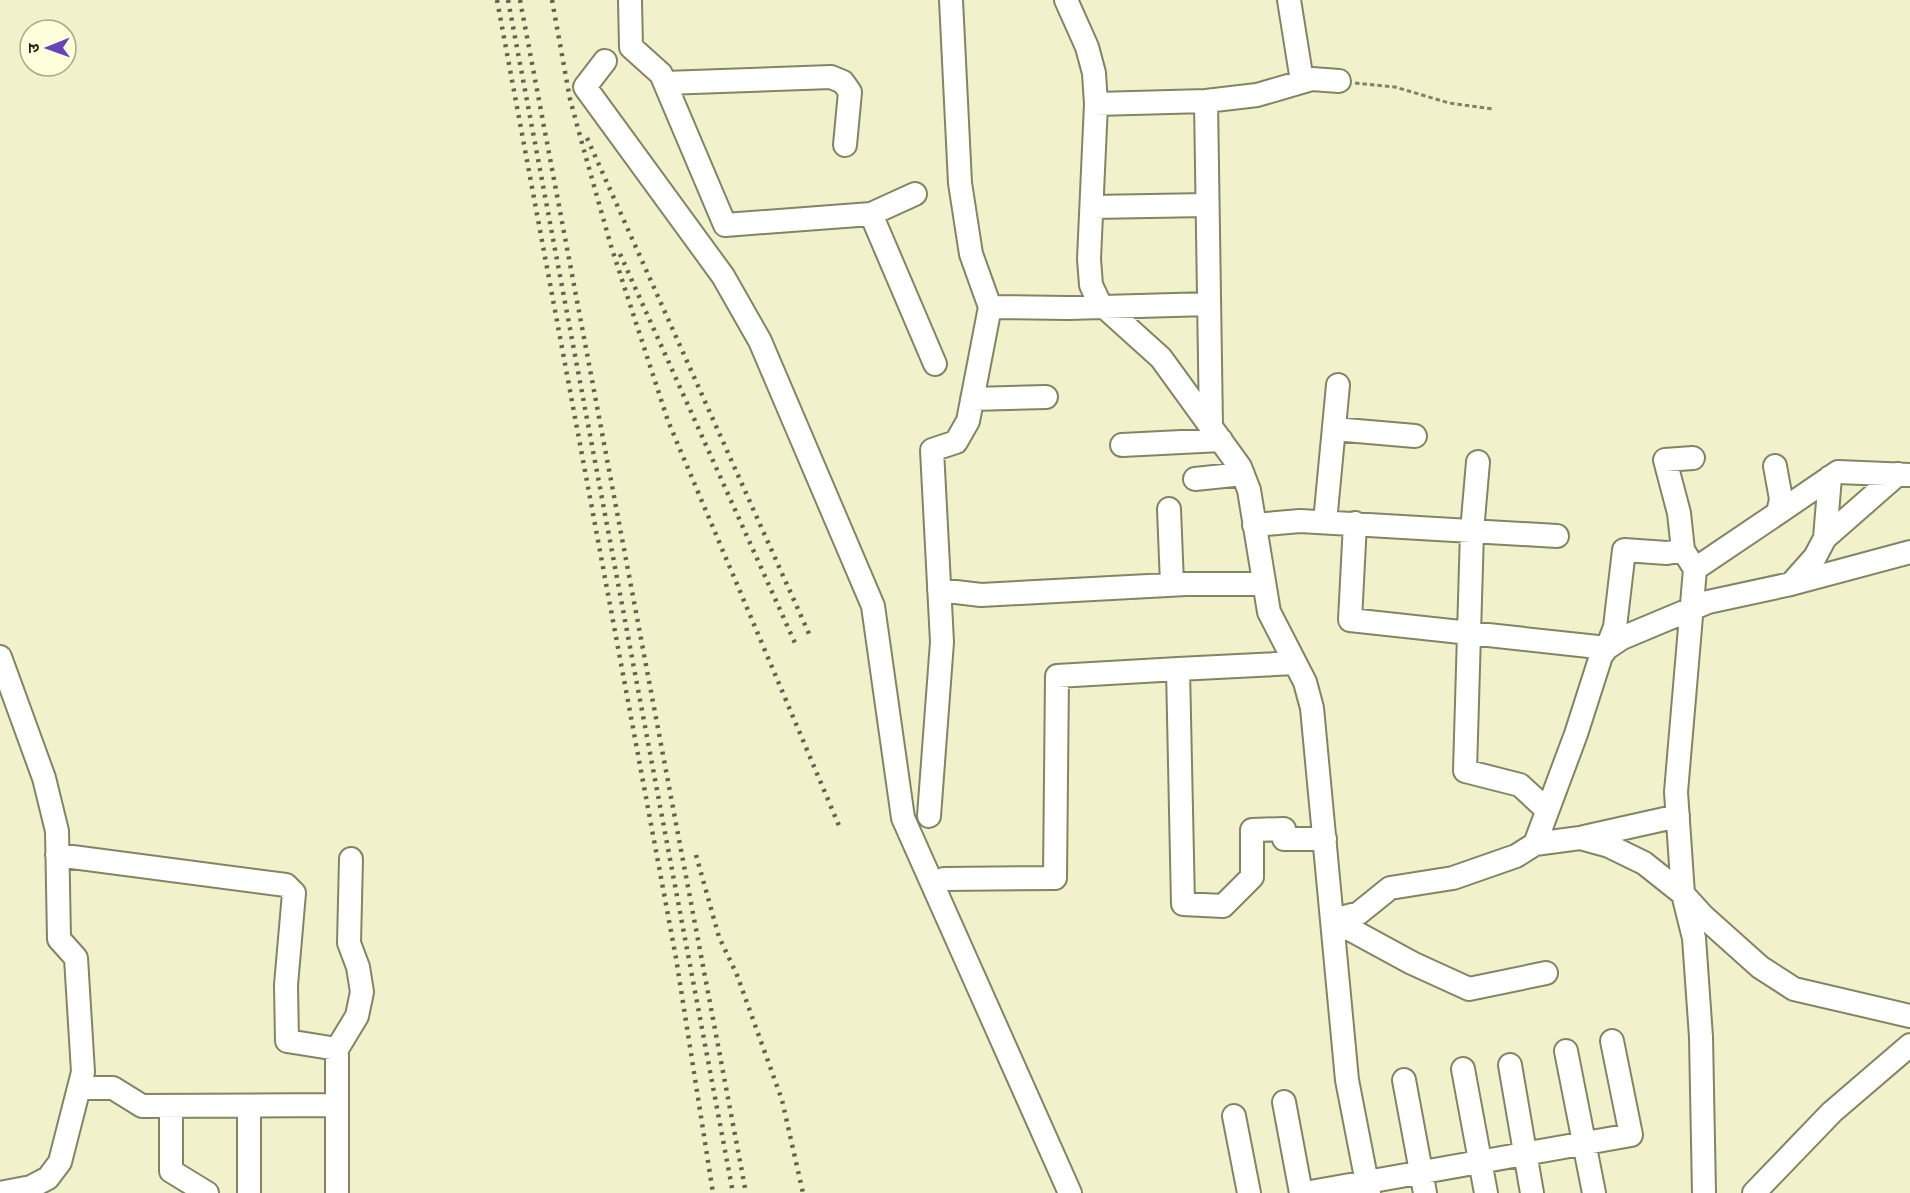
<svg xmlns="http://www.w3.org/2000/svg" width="1910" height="1193" font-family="'Varela Round','Noto Sans Devanagari',sans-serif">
	<rect width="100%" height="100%" fill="#f1f1cc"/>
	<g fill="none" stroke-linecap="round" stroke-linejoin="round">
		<defs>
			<path id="minor" d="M630,0L631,47L661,74L725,225L871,214
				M1066,0L1087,47L1094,73L1096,104L1089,259L1091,285L1099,302L1161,358L1240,467L1249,490L1269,612L1305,682L1312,708L1347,1080L1369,1193
				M1289,0L1302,81
				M605,61L585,87L723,276L760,341L873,606L903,818L1070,1193
				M665,83L831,77L843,82L850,92L845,145
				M1206,101L1211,426
				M1096,104L1206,101L1257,95L1312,79L1339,81
				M915,194L871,214L935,364
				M1092,207L1207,205
				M990,307L1068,308L1209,304
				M972,399L1046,397
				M1334,429L1415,436
				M1122,445L1221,440
				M1478,462L1472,531L1465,771L1520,785L1547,810
				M1195,479L1243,474
				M1169,509L1172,584
				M1778,513L1838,472L1910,475
				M1325,522L1338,385
				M1355,523L1350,620L1607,648L1615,627L1624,550L1667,553L1683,550L1695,569L1676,792L1683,894L1703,916L1760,967L1794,989L1910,1016
				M1254,525L1300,521L1557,536
				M1825,538L1898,474
				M1683,550L1679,513L1665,460L1693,458
				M1695,569L1778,513L1781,499L1775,466
				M1791,584L1815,557L1825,538L1830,477
				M939,590L981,595L1186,584H1263
				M0,657L44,778L57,831L59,939L76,958L83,1072L60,1162L48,1178L31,1187L0,1193
				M1295,663L1178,669L1183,904L1223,906L1252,877V830L1284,829V839H1325
				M929,816L942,642L932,450L956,442L968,421L990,307L971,254L960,183L951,0
				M1584,837L1678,816
				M1535,844L1580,838L1609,846L1644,863L1683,894L1694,938L1701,1037L1704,1193
				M57,855L286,885L294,893L286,985L287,1041L337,1049
				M944,879L1055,878L1057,676L1178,669
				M1333,920L1359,913L1390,888L1453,878L1516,856L1535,844L1576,734L1601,656L1607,648L1622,638L1708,602L1791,584L1910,552
				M1333,920L1412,963L1469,989L1546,973
				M1566,1051L1594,1193
				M1510,1065L1532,1193
				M1463,1069L1486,1193
				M1404,1080L1425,1193
				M79,1088H113L142,1106L337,1105
				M1284,1102L1301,1193
				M171,1107V1171L207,1193
				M1234,1116L1249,1193
				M249,1193V1107
				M337,1193V1049L357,1016L362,992L358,967L349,943L351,859
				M1305,1193L1631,1135L1612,1041
				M1754,1193L1832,1112L1910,1045"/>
		</defs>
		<use href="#minor" stroke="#848462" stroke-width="26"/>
		<path stroke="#82826a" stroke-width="3" stroke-dasharray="4.5 3" stroke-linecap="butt" d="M1355,83L1395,87L1449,103L1493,109"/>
		<use href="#minor" stroke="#fff" stroke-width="22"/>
		<path stroke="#63634f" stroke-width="4.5" stroke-dasharray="3 6" stroke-linecap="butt" d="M497,0L676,958L713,1193
			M508,0L733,1193
			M520,0L746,1193
			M552,0L570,99L583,147L611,246L668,421L840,828
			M587,138L810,636
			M620,254L795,643
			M696,855L719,937L737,975L782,1100L803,1193"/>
	</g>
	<g transform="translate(48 48) rotate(269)"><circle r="28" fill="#feffda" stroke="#a7a78c" stroke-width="1.5"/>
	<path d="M0-4.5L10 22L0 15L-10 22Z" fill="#6744bc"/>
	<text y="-9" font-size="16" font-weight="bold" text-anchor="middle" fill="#242417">उ</text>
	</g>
</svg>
